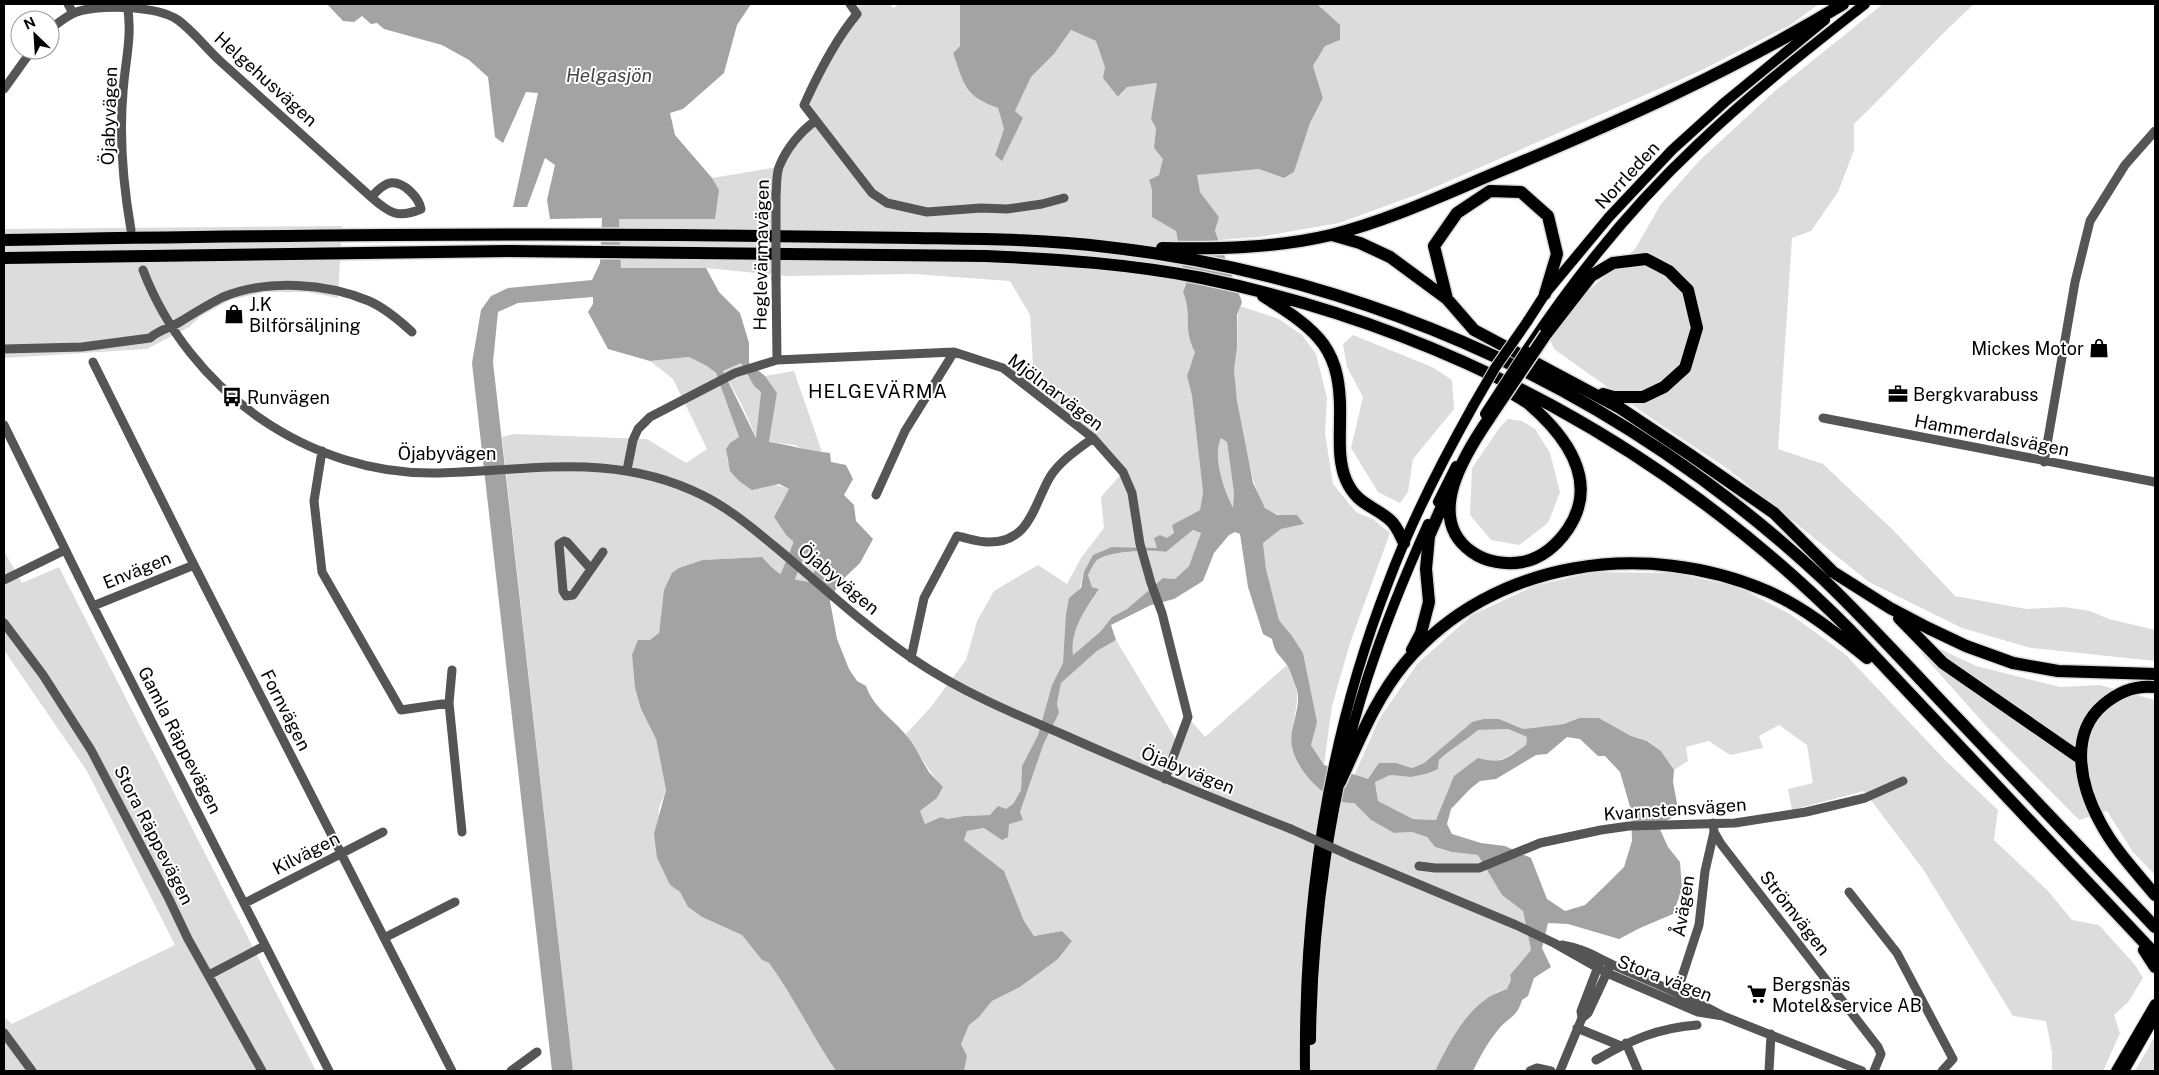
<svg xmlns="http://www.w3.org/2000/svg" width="2159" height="1075" font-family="'Public Sans',sans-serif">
	<rect width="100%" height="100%" fill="#fff"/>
	<path fill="#dcdcdc" d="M859,4H889L894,8L899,4H960V46L953,53C964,83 965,96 998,108L1004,129L995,154L1031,77L1054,54L1071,30L1096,41L1119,97L1127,87L1158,83L1151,119L1156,127L1154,148L1164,159L1159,175L1149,180L1152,190V216L1176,231L1186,284L1183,292C1193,316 1182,328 1195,352L1187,376L1192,396L1203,492L1200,510L1172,525L1174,533L1157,548L1112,547L1084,572L1065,644L1063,663L1052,685L1038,735L1022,766L1021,790L1013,804L1006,810L990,815L964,816L948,819L941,817L925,824L920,811L937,798L943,787C928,771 918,752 906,734L930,708L966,660L977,621L994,591L1038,565L1067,584L1081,558L1104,528L1101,497L1123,472L1093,438L1003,368L1033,363L1030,315L1010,281L914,274L786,276L706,268H621L619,219H715L718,190L712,178L779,167L815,121L804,105L857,14Z
		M1317,4H1819L1790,25L1702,70L1424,192L1339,223L1259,237L1219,240L1215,231L1219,217L1200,192L1196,175L1259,169L1284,178L1294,172L1310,123L1323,98L1313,66L1325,46L1322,8Z
		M1883,4H1974C1932,42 1895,85 1854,124V150L1838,192L1811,231L1792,238L1778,449L1823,464L1893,530L1955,596L2026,609L2064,607L2090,611L2109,619L2155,630V661L2031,648L1962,628L1869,582L1728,469L1658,423L1554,349L1549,337L1575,303L1635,249L1661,204L1700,160L1776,90Z
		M342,226L338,298L307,292H265L230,300L201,316L189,327L147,349L4,358V229Z
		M1240,306L1279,319L1302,335L1316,354L1327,398L1325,433L1333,484L1356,512L1373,519L1390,533L1350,643L1332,706L1324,765L1311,745L1316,722L1303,653L1292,636L1279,620L1266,569L1263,543L1281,529L1304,524L1297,515C1285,515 1273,517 1265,507C1251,492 1234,393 1234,370C1234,362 1236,355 1237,347C1238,333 1236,320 1240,306Z
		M1353,335L1432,367L1452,380L1454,409L1413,459L1408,492L1400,503L1378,492L1351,448L1363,397L1347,367L1343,344Z
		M689,357C698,361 710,366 716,374C724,387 733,421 739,437C720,449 727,466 739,481C754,483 777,483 789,489L774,517L786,535L818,564L809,582C784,578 779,576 762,557L703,560L663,599L659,633L632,655L635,688L641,709L656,739L666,790L659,808L657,858L670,885L680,892L688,907L702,917L742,935L762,960L769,963C794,997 812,1036 836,1071H573L502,437L514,434L647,439L686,463L707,449L673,379L650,361Z
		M741,363L754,386L761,392L757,439L741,403L723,371Z
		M794,371L822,452L806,451L795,445L769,442L777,393L765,376Z
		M1508,419L1522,421L1535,429L1550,453L1560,492L1548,523L1519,545L1491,540L1470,515L1472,468L1500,427Z
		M1221,438L1227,442L1234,493L1233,510C1225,490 1211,459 1221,438Z
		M1193,530L1201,533L1189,566L1175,579L1163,578L1127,609L1112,617L1100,632L1073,655C1070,630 1085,610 1099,590L1092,587L1088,575C1090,571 1093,565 1096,561C1105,551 1152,549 1166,552Z
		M4,551L22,583L59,567L316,1071H4V1017L12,1024L175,945L87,771L4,650Z
		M1594,572L1675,573L1738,587L1790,614L1845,654L1945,760L1998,810L1994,840L2048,891L2072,920L2099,925L2135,965L2143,978L2128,1002L2114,1015L2120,1033L2103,1071H2052V1053L2046,1021L2013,1016L1923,869L1864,791L1792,810L1788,789L1813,783L1807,745L1779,725L1759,736L1763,748L1730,755L1709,741L1686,747L1688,761L1674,770L1661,751L1648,741L1631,736L1599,718H1579L1564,724L1523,729L1499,719L1472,722L1424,763L1412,768L1396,763L1368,779L1354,776L1379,719L1418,663L1472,615L1534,586Z
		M1917,638L1976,666L2060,687L2100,685L2155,700V875L2133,852L2107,811L2079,820L1987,727L1923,655Z
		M1116,640L1178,743L1188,717L1205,737L1287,665C1290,673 1297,685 1297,694C1298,710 1289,733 1292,747C1297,772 1328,805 1354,803L1371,820L1394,833L1412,832L1427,837L1435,847L1452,852L1479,855L1502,895L1523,911L1531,950L1510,975L1511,980L1507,989L1497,992L1445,1051L1435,1071H964L967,1056L961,1044L969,1025L979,1017L992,1001L1020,987L1058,959L1072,941L1062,931L1034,936L1024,921L1004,871L964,840L967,831L1009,824L1020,812L1044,743L1059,713L1057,704L1061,683L1097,651Z
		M1508,729L1527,737L1526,745L1505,758L1454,776L1437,820L1413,819L1378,801L1375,781L1390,775L1411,777L1438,769L1439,760C1452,749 1465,741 1478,730Z
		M2155,1036V1071H2135Z"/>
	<path fill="#a3a3a3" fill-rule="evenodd" d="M327,4H751L737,25L724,73L683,109L670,113L675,135L712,178L719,190L715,219H619L621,268H706L719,292L740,313L749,343V363L765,376L777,393L769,442C790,445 809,451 830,453L831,462L846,465L853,479L844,495L854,505L856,521L873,539L860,563L839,583L830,601L837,639L849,669L857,681L866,686C873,707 893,719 906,735C916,746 921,760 929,772C933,777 939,782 943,787L937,798L920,811L925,824L941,817L948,819L964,816L990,815L998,806L1006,809L1013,804L1021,790L1022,766L1038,735L1052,685L1063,663L1066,614L1069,598L1081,588L1084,572L1093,555L1112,547L1157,548L1154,538L1160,535L1167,538L1174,533L1172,525L1200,510L1203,492L1192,396L1187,376L1195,352C1182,328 1193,316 1183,292L1186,284L1176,231L1152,217V190L1149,180L1159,175L1163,159L1154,148L1156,128L1151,119L1157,83L1127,87L1118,97L1103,78L1105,67L1096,41L1071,30L1054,54L1031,77L1015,111L1023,118L1002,161L995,155L1004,129L998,108C964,96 964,84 953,53L960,46V4H1317L1340,25V40L1325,46L1313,66L1323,98L1310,123L1294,172L1284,178L1259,169L1197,175L1200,192L1219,217L1215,231L1242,302L1237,315V347L1234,370L1237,401L1253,483L1265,508L1277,515H1297L1304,524L1281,529L1263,543L1266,569L1279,620L1292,636L1303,653L1317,722L1311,745L1324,765L1368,779L1379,763H1396L1412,768L1424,763L1472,722L1484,719H1499L1523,729L1564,724L1579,718H1599L1631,736L1647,741L1661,751L1674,770L1673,782L1679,814L1658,825L1668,847L1680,862L1682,889L1673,914L1640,928L1619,939L1568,924L1548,923L1542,948L1551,967L1534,978L1528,996L1522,1000C1517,1018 1508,1017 1498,1030C1487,1043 1480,1057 1473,1071H1435C1451,1039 1470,1000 1507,989L1511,980L1510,975L1531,950L1523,911L1502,895L1478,855L1452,852L1435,847L1427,837L1412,832L1394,833L1371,820L1354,803C1328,805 1297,772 1292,747C1288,729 1302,708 1297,690C1294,682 1291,672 1287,665C1278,652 1276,656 1272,639L1263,634L1248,587L1240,534L1235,532L1229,535L1214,553L1203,581L1174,599L1151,605L1111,625L1116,640L1097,651L1061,683L1057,704L1059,713L1044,743L1020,812L1023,820L1009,824L1008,837L1002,840L984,828L967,831L964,840L1004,871L1024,921L1034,936L1062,931L1072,941L1058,959L1020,987L992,1001L979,1017L969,1025L961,1044L967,1056L964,1071H836C812,1036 794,997 769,963L762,960L742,935L702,917L688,907L680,892L670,885L657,858L654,834L666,790L656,739L641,709L635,688L632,655L638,640H650L659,633L664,590L672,573L679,568L703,560L762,557C779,576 784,578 809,582L818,564L786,535L774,517L789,489L779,484L752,490L739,481L730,471L726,449L730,443L739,437L716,373L707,366L689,357L650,361L608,349L588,312L593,304V297L518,303L498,312L493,362L573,1071H552L472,363L481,310L491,296L508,288L592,280L600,263L602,218L550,219L547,200L555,165L545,158L527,207H513L538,93L526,92L503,143L495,137L488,77L469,60L442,45L384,29L377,23L371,24L362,16L354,22L343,21ZM741,363L754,386L761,392L756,438L723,371ZM1221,438L1227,442L1234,493L1233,508C1224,490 1212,457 1221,438ZM1193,530L1201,533L1189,566L1175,579L1163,578L1127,609L1112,617L1100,632L1073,655C1070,629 1086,609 1099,589L1092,587L1088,575C1090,571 1093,565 1096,561C1106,551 1152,549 1166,552ZM1508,729L1527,737L1526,745C1506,758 1503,765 1478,758L1454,776L1436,820L1413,819L1378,801L1375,782L1390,775L1411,777L1429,773L1438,769L1439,760C1452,748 1465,741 1478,730ZM1567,737L1580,739L1598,756H1605L1620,772L1631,810L1632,841L1624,867L1606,885L1585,905L1565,911L1547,899L1531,858L1505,846L1481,843L1452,834L1447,824L1451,809L1470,789L1480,781L1496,779L1536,755L1547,754Z"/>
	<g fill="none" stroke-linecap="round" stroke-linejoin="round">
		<path stroke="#a3a3a3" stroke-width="15" d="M780,596L807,529"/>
		<path stroke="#d9d9d9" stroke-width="9" stroke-dasharray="9 4.5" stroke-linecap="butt" d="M132,235L143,270"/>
		<defs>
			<path id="major" d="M1527,322L1545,294L1609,217L1672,150L1725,102L1825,20
				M1526,351C1575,277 1632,206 1697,145C1750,94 1808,49 1865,4
				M1438,502L1456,466
				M1311,1040C1312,923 1331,790 1367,679C1384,627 1405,575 1428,524
				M1305,1071C1303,903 1327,740 1388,583C1411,521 1441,463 1473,406
				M2116,1071L2155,1004
				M2124,1071L2155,1017"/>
			<path id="highway" d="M1332,235L1360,243L1390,257L1447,299
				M4,240C228,236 452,233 676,235C756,236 836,237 916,238C980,239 1044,239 1107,247C1305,269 1500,341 1665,453C1721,491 1775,534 1824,580C1870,624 1913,672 1957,718C2023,788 2089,858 2155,927
				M1162,248C1219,249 1276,248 1331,235C1390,220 1445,194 1500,171C1618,122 1734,70 1843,4
				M4,258L508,251L985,256C1058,259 1130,264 1202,278C1451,329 1672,451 1851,631L2155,954
				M1545,294L1557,254L1548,216L1521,192L1490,191L1457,213L1434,246L1447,299L1474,330L1620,408L1689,454L1774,513L1833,572L1890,608L1928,628L1966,646L2013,663L2058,671L2155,674
				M1263,296C1320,332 1342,348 1340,420C1340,440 1338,461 1346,480C1357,505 1373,505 1390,520C1397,526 1400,535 1404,543
				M1546,334L1591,276L1613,263L1646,259L1669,271L1688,290L1697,328L1685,368L1664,387L1643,397H1614L1603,394
				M1490,417C1466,452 1423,518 1472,552C1486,562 1505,565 1523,562C1542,558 1557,545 1568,529C1600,481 1566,436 1529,404C1523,399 1514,395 1507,390
				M1899,618L1943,663L2080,758
				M1412,650L1421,633L1429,602L1426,569L1429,536L1447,495
				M2155,687C2135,685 2118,692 2103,705C2068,735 2081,787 2100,822C2114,849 2136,872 2155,895
				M1340,782C1359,741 1375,699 1405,663C1493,559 1646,539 1767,591C1804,607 1837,634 1867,658
				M2144,950L2155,967"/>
		</defs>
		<use href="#major" stroke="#dbdbdb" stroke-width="12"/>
		<use href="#highway" stroke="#dbdbdb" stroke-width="15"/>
		<path stroke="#555" stroke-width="9" d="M68,4L73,13
			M127,4C133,35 125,61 123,92C119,138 123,184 131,230
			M850,4L857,14C835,40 818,74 804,105L872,193L887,203L927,212L981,208L1007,209L1042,204L1064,198
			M50,29C57,24 64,18 72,14C94,3 158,6 178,20C193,31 206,48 220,61L371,197C389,213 398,219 421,209C419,198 404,181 390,183C383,184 376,192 371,197
			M4,89L32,50
			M776,194C777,186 776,175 779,167C786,149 800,132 815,121
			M143,270C189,390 308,476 439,473C531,471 614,451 702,495C727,507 751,527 773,545C819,583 863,625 913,659C960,691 1010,712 1062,734C1138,768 1214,799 1291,829
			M776,279L777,360
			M4,349L82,347L150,338C158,330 173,327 183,320C196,312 209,304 223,297C267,279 326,283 369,301C385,308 399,320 412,332
			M93,362L194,565L452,1071
			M1823,418L2155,482
			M4,425L93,606L329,1071
			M322,451L314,501L322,572L401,710L449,703
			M2044,462L2075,282L2090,221L2125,165L2155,131
			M627,470L633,440L638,429L650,417L735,373L777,360L954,352L1003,368L1093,438L1123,472L1132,493L1140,544L1151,583L1162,613L1188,717L1165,779
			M876,495L905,431L954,352
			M590,568L567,542L564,541L559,544L563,591L566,596L573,595L603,552
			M4,580L65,550
			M93,606L194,565
			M4,623L43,675L91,750L169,899L188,939L262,1071
			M911,658L924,598L957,536C967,538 978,542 988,542C1030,543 1033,506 1050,477C1060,461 1078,449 1093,438
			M452,670L449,703L462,832
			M1713,823L1714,832L1721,844L1878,1047L1881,1054L1874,1071
			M1351,856L1516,925L1554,943L1607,973L1698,1012L1723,1016
			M1419,866L1435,868H1479L1540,843L1601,830L1629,826L1735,823L1806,812L1865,798L1903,781
			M1849,892L1897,953L1953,1059L1942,1071
			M245,903L383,832
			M384,938L455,902
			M1562,945C1586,949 1597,958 1618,967C1654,983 1690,997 1723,1016L1862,1071
			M209,975L264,946
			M1680,983L1699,925L1705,871L1714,832
			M1582,1018L1588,1013L1609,968
			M1577,1028L1621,1046
			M4,1033L32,1071
			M1626,1043L1638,1071
			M1596,1060C1631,1040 1657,1028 1697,1025
			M511,1071L537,1052
			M1530,1071L1537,1068L1551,1071
			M1560,1071L1582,1018L1581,1011L1599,964
			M1769,1071L1771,1034"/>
		<use href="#major" stroke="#000" stroke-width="10"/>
		<use href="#highway" stroke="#000" stroke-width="12"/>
		<defs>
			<path id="major-bridge" d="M1473,406L1495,368L1527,322
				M1485,414L1526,351"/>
			<path id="highway-bridge" d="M1490,417L1546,334"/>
		</defs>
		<use href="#major-bridge" stroke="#dbdbdb" stroke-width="12" stroke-linecap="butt"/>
		<use href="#highway-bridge" stroke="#dbdbdb" stroke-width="15" stroke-linecap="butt"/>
		<path stroke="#555" stroke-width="9" d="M776,194V279
			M1291,829L1351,856"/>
		<use href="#major-bridge" stroke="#000" stroke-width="10"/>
		<use href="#highway-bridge" stroke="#000" stroke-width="12"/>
	</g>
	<defs>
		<symbol id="shop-bare" viewBox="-9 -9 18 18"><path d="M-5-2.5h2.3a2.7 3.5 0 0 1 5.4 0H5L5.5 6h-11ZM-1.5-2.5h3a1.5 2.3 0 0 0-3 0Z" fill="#000" stroke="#fff" stroke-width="2.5" paint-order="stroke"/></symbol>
		<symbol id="office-bare" viewBox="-9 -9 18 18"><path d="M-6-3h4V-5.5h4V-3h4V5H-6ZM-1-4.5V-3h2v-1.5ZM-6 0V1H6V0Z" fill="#000" stroke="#fff" stroke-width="2.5" paint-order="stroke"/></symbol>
		<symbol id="bus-bare" viewBox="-9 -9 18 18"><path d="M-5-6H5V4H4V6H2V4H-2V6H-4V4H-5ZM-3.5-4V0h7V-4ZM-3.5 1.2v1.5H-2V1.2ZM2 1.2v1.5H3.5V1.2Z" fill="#000" stroke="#fff" stroke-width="2.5" paint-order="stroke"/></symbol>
		<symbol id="supermarket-bare" viewBox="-9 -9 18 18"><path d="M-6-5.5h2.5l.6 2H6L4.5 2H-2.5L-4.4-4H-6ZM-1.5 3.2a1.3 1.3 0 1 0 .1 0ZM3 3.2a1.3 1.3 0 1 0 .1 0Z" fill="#000" stroke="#fff" stroke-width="2.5" paint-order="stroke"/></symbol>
	</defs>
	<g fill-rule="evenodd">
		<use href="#shop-bare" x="220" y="300" width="28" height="28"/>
		<use href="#shop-bare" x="2085" y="334" width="28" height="28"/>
		<use href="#office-bare" x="1884" y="380" width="28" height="28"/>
		<use href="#bus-bare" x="218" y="383" width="28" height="28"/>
		<use href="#supermarket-bare" x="1743" y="980" width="28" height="28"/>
	</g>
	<g text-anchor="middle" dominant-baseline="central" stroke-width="4" stroke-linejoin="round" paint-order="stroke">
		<g font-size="18" fill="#000" stroke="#fff">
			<text transform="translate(266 79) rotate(42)">Helgehusvägen</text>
			<text transform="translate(109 116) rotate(-88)">Öjabyvägen</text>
			<text transform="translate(1627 175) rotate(-47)">Norrleden</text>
			<text transform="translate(761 255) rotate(-89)">Heglevärmavägen</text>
			<text transform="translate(1056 392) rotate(37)">Mjölnarvägen</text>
			<text transform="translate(1992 435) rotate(11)">Hammerdalsvägen</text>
			<text x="447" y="453">Öjabyvägen</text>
			<text transform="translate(137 570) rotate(-22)">Envägen</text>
			<text transform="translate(839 579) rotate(40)">Öjabyvägen</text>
			<text transform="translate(286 710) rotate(63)">Fornvägen</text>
			<text transform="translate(180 740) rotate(63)">Gamla Räppevägen</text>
			<text transform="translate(1188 770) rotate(22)">Öjabyvägen</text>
			<text transform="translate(1675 809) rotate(-4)">Kvarnstensvägen</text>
			<text transform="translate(154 835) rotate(63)">Stora Räppevägen</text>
			<text transform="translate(306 853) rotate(-27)">Kilvägen</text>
			<text transform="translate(1683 906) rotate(-81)">Åvägen</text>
			<text transform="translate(1795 913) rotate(52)">Strömvägen</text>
			<text transform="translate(1665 978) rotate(21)">Stora vägen</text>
		</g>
		<g font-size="18" fill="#000" stroke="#fff" text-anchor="start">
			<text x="249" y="304">J.K<tspan x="249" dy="21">Bilförsäljning</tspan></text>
			<text x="2084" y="348" text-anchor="end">Mickes Motor</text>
			<text x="1913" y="394">Bergkvarabuss</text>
			<text x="247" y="397">Runvägen</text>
			<text x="1772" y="984">Bergsnäs<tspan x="1772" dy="21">Motel&amp;service AB</tspan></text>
		</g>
		<g font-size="19" font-style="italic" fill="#444" stroke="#fff">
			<text x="609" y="75">Helgasjön</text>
		</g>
		<g font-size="19" letter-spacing="1" fill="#000" stroke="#fff">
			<text x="878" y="391">HELGEVÄRMA</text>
		</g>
	</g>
	<rect width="2159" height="1075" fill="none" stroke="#000000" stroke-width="10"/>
	<g transform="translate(35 35) rotate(335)"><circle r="24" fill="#ffffff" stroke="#999999"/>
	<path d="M0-4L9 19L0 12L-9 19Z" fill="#000000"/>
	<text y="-8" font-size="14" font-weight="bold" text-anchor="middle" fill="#000000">N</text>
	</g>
</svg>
